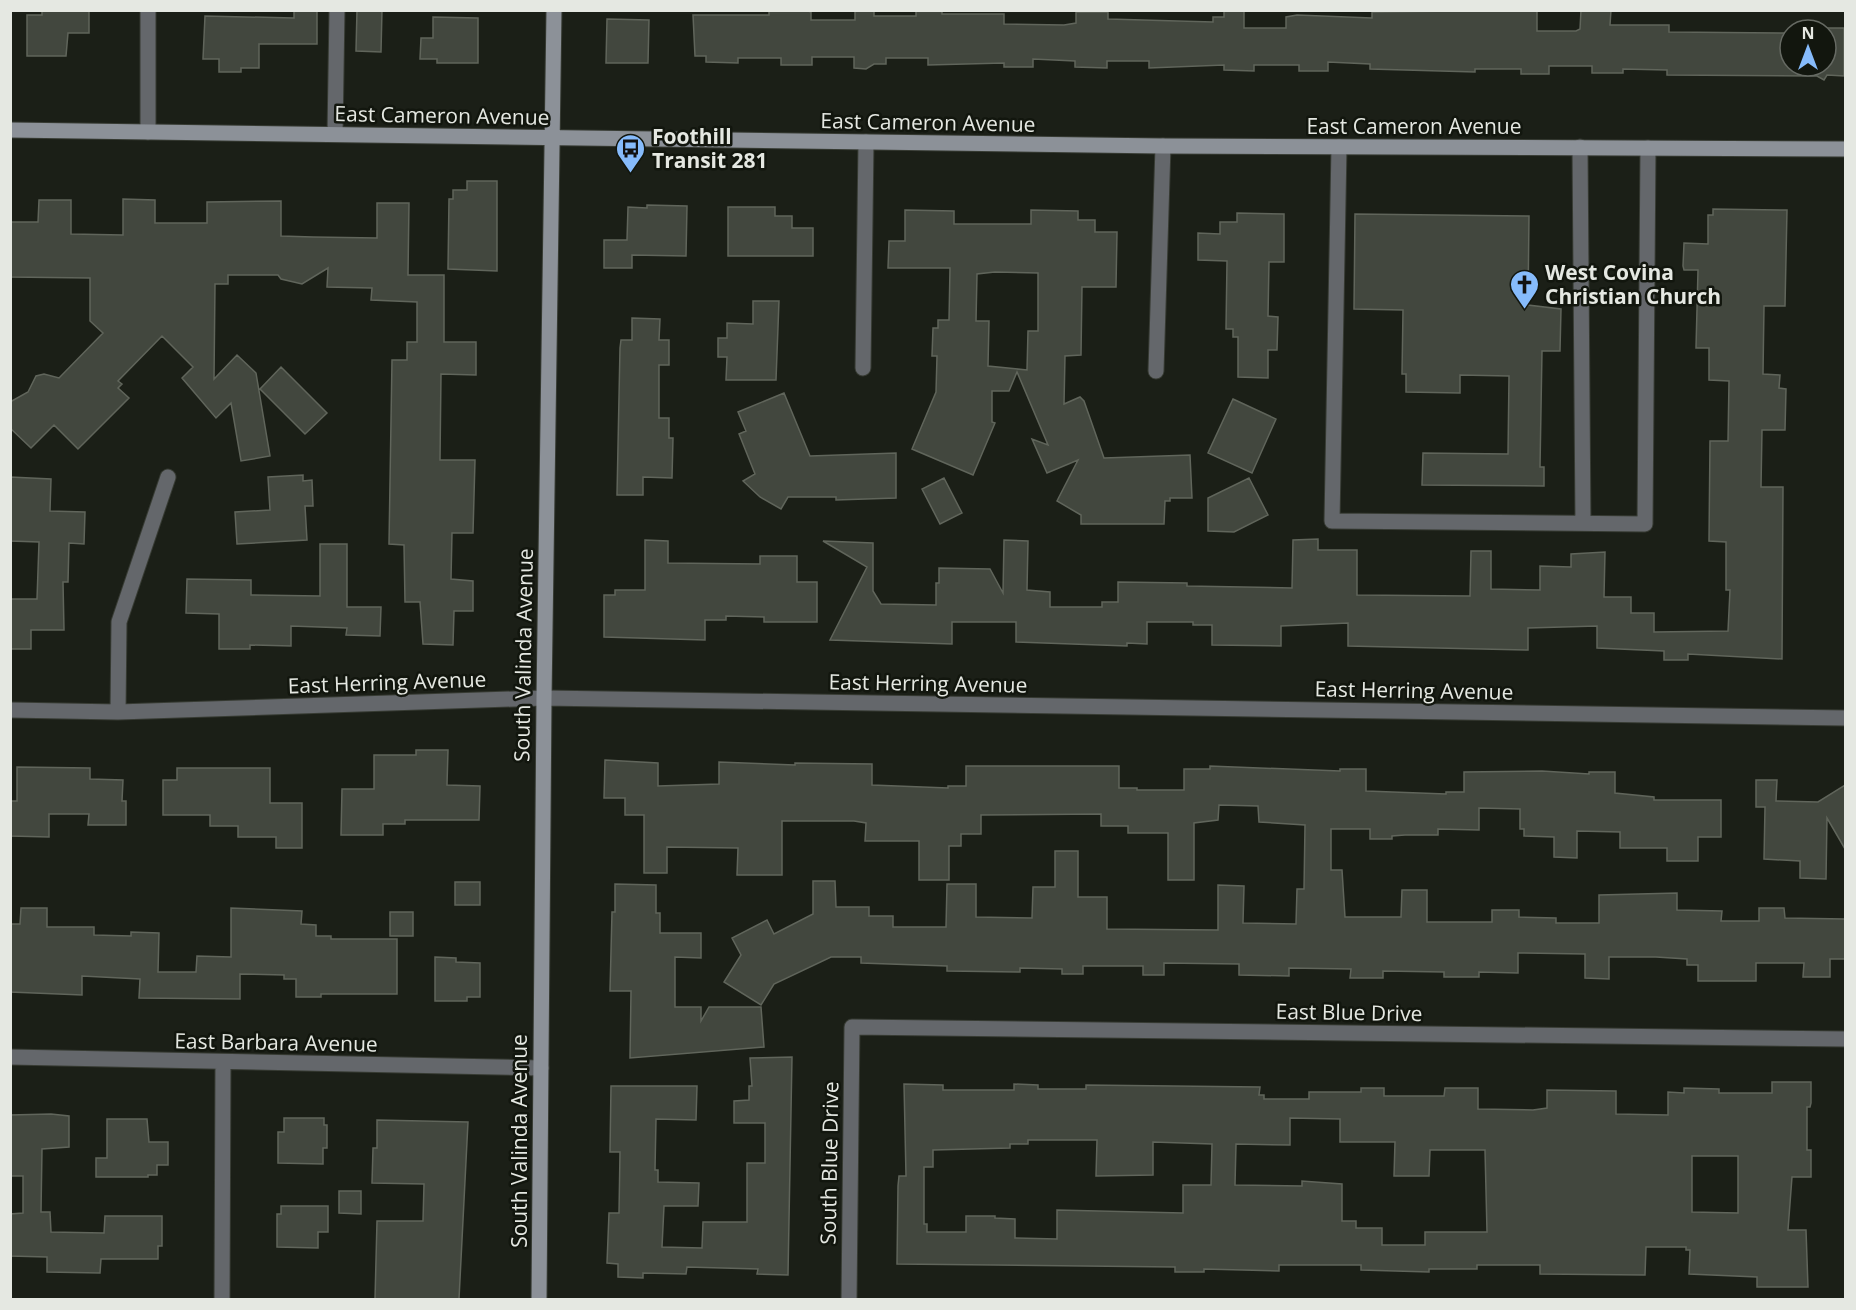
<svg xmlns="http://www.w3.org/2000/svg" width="1856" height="1310" font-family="'Open Sans',sans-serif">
	<rect width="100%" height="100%" fill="#1b1f17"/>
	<path fill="#42473e" stroke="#60655b" stroke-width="1.5" fill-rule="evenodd" d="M42,10L89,11V33H68L66,56H27V15H42Z
		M294,10H317V44H259V68H241V72H219V59H203L205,16L294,18Z
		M357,10H382L381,52L356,51Z
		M855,10H874V16H916V10H942V14H1004V24L1064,25L1076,23V12H1108V19L1213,22V17H1224V10H1244V28H1286V17L1297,15L1372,18V12L1537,10V31H1576L1580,29L1581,10H1611L1610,25H1669V32L1790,33V66H1826V30H1801V28H1844V76L1827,75L1824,80L1817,76L1667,75V70L1623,69V73H1592V66H1549V74H1521V69H1475V72L1370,69V64L1328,62V71H1299V65H1254V71L1224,70V65L1149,68V61H1107V68L1075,67V61L1033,59V67H1004V63L928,65V58H886V64H874L866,69L854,68V57H812V65H781V58H738V63L706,62V56H695L693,15H769V11H808L811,12V20H855Z
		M433,17L478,18V63H437V59H420L421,38H433Z
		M607,19L649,20L648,63H606Z
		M467,181H497V271L448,269L449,199H453V190H467Z
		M123,199L155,200V223H207V202L281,201V236L313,237L377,238V203H409L408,275H444V342H476V375L441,374L440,460H475L473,533H452L451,579L473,581V611H454L453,645L423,644L420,602H405L404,545L389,544L392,360H407V342H417V302L371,300L372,288L327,287L328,268L302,284L281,279L278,275H228V284H215L214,379L237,355L256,373L270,456L241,461L231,403L216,418L182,378L193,367L162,336L118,381L122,384L118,388L129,398L78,449L54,425L31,448L10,428V402L28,392L36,376L44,374L59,378L103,333L90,321V278L10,277V222H38L39,200H71V234L123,235Z
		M647,205L687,206L686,256L632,255V268H604V240H627L628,207L647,208Z
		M728,207H775V216H792V228H813V256H728Z
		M1713,209L1787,210L1785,306H1764L1763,374L1780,375L1779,388L1786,389L1785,430H1762L1761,487H1783L1782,659L1688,654V660H1664V651L1597,648V626L1528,628V650L1348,646V623L1281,626V646L1212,645V625H1193V622H1147V644L1127,643V646L1016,642V622H952V644L830,640L867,567L823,541L873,543V591L881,604L936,605V583H939V568L990,569L1003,593L1004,540L1028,541L1027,590L1050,592V607H1102V602H1118V582L1187,583V586L1292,588L1293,540L1318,539V550H1357V595L1470,596L1471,551H1491V589L1540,590V566L1571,567V554L1605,552L1604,597H1631V613H1654V632L1728,631L1730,590H1726V542L1709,541L1710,441H1728L1729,381L1709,380V348H1696L1698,270H1684L1683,266L1684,243L1708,244V215H1713Z
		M905,210L954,211V224H1031V210L1078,211V220H1095V232H1117L1116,287H1082L1081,355L1065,356L1064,404L1080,397L1084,401L1104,458L1190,455L1192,498H1170V501H1165L1164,524H1081V515L1057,501L1078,460L1047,473L1032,439L1048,445L1017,372L1009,391H992V422L995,423L973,475L912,449L936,392L937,356H932L933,328H938V320H949L950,268H888L889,241H905ZM995,272L1038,273V331H1028L1027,370L988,366L989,321H976L977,274Z
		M1237,213L1284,214V262H1269L1268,316L1278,317L1277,350H1268V378L1238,377V337H1233V329H1226L1227,261L1198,260V233L1220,234V222H1237Z
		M1355,214L1529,216L1528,305L1561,309L1560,351H1542L1540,467H1544V486L1422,485L1423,453L1508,454L1509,376L1460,375V393L1406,392V374H1402L1403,310L1354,309Z
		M753,301H779L776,380H726L727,357H718V338H727V323L753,324Z
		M632,318L660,319L659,340H669V365H659V418H669V438H673L672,478L643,477V495H617L620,348L621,340H632Z
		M281,367L327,413L305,434L260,389Z
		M784,393L810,456L896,453V498L836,500V497H788L781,509L760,497L743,481L755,474L739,434L746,431L738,412Z
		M1233,399L1276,419L1252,473L1208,453Z
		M303,475V481L312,480L313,506H305L307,540L237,544L235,512L270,510L268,477Z
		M10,477L51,479L50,511L85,512L84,544L69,543L68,582H63L64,630H31V649H10V599H37L39,542L10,541Z
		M944,478L962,513L940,524L922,489Z
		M1249,478L1268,515L1234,532L1208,531V498Z
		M645,540L668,541V563L760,564V556H797V582H817V622H764V617L726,616V620H705V640L604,637V595H615V590H645Z
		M320,544H347V607H381L380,636L346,635L347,628L291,626V646L250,645V649H219V614L186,613L187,579L251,580V595L320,596Z
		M416,750H448L447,785L480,786L479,820H405V824H383V835H341L342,789H374V755H416Z
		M605,760L658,763V786L719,784V762L795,765V763L872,764V785L948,788V786H966V766H1119V788H1137V790H1184V769H1210V766L1340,771V769H1366V791L1446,794V792H1464V772L1542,771L1589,774V772H1615V793L1654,797V800H1721V837H1698V861H1667V848H1620V832L1577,831V858L1554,857V837L1524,836V829H1520V809L1479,808V830L1438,829V835H1405L1392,836V839H1370V829H1331V870H1342L1345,917H1401L1402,890H1427V922H1492V910H1519V917L1556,918V923H1599V895L1677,893V910L1722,911L1721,921H1759V908H1784L1785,918L1845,919V959H1830V977H1803L1804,963H1756V981H1698V965H1687V959L1656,957H1609V979L1585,978V954L1518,953V973L1479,972V977H1444V972L1383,971V978H1350L1351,969L1289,968V976L1239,975V964L1164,963V975H1143V966H1083V974H1062V969L1020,968V972L947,971V966L861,963V957H831L774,984L761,1005L724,982L741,955L732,938L767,920L774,934L813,914V881H835L836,907H869V916H893V927H946L947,884H976V917L1032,918L1033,887H1055V851H1078V897H1107V929L1218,930V885L1244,886L1243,923L1296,924L1297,889H1304L1305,825L1259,822L1258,806L1219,805L1218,820L1194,823V880H1168V833H1128V826H1101V814L981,815V834H961V846H949V880H919V841H865L866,823L854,821H782V875H737L738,848L667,847V873H644V815H625V798H604Z
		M17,767L90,768V779L123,780L122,801H126V825H88L89,814H49V837L10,836V801H17Z
		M177,768H270V803H302V848H276V837H238V826H210V815H163V780H177Z
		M1756,780H1777L1776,801L1818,802L1845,785V849L1827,818L1826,879L1800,878V861L1764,859L1765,807H1756Z
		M455,882H480V905H455Z
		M615,884L656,885V913H660V933H701V958L675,957V1007H701V1021L709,1007H761L764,1047L630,1058L631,991H610L612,912H615Z
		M21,908H47V927H94V935L131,936V932L159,933L158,972H196L197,956L231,957V908L302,911L301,924L316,925V936H331V939H397V994H321V997H296V979H284V975L240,974V999L139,998L140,979L82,976V995L10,992V924H20Z
		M390,912H413V936H390Z
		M435,957L456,958V962L480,963V997H467V1001H435Z
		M792,1057L788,1275L757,1274L758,1269L687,1267L686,1274L643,1273V1278L618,1277V1264L607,1263L609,1213H619L620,1152H610L611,1086H697L696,1120L656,1119L655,1170H658V1182L699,1183L698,1206H664L662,1247L702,1248L703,1222H747V1163H765V1123H734V1101L749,1100V1086H752L750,1058Z
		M1772,1082H1811V1103L1810,1107H1807V1150H1811V1177H1792L1788,1230H1806L1808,1287H1757V1277L1689,1274L1690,1250H1686V1247H1646L1645,1275L1540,1274V1265H1477V1269H1429V1272L1361,1270V1265H1279V1271L1204,1269V1272H1175V1267L897,1264L898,1186L899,1176H906L904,1084L943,1085V1090H1014V1084L1038,1085V1089H1086V1085L1260,1087L1259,1095H1264V1099H1309V1092H1361V1088H1384V1096H1444L1445,1088H1478V1109L1533,1110L1547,1108V1090L1616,1091V1114L1668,1115V1092L1684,1093V1088L1719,1089V1093H1772ZM1290,1118L1340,1119V1142H1395L1394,1176H1429L1430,1150H1485L1487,1232H1425V1245H1382V1228H1356V1221H1342V1184L1302,1181V1186L1235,1185L1236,1144L1290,1145ZM1028,1140H1097L1096,1176L1153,1175V1142L1212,1144L1211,1185H1183V1213L1057,1210V1239L1015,1238V1219L995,1218V1216H966V1232H927V1224H924V1167H933V1150L1010,1148V1144H1028ZM1692,1156H1738V1213L1692,1212Z
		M51,1114L69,1116V1147L42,1149L41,1212H50L51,1232L104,1233L105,1216H162V1246H158V1259H101L100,1273L47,1272V1257L10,1256V1214L23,1213V1176H10V1115Z
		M284,1118H324V1125H327V1148H323V1164L278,1163V1132H284Z
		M107,1119H147L149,1142H168V1165H157V1175H148V1177H96V1158H107Z
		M377,1120L468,1122L459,1299H375L377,1221H423L424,1184L372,1183L373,1148H377Z
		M339,1191H361V1214L339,1213Z
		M281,1206H328V1232H318V1248L277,1247V1214H281Z"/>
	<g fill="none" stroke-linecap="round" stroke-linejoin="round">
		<defs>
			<path id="service" d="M335,134L337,10
				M1339,147L1332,521L1645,524L1648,148
				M1580,147L1583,523"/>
			<path id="minor" d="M148,132V10
				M863,368L866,142
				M1156,371L1163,146
				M10,710L118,712L544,698L1846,718
				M118,712L119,622L168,477
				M10,1057L541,1068
				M222,1300L223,1062
				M849,1300L852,1027L1846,1039"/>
			<path id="secondary" d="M10,130L1163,146L1846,149
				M539,1300L544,698L554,10"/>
		</defs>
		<use href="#service" stroke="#373b33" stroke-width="17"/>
		<use href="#minor" stroke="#373b33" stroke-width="17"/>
		<use href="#secondary" stroke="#373b33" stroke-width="17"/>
		<use href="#service" stroke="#64676b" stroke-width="15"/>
		<use href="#minor" stroke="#64676b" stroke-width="15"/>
		<use href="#secondary" stroke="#8c9198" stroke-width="15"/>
	</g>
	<defs>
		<symbol id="bus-pin" viewBox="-11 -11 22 30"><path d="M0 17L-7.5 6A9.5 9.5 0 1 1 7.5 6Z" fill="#86bbfb" stroke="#12160e"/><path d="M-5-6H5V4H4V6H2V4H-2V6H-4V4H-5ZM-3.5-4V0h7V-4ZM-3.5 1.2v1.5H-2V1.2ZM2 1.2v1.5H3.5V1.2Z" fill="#111"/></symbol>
		<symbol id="church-pin" viewBox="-11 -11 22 30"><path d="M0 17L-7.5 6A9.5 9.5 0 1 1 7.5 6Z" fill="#86bbfb" stroke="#12160e"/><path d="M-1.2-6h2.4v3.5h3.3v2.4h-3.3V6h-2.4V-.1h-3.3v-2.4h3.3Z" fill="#111"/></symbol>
	</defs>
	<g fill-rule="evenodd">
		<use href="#bus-pin" x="614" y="132" width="33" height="45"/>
		<use href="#church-pin" x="1508" y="268" width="33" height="45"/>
	</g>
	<g text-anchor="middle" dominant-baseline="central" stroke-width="5" stroke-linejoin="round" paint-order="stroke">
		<g font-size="21" fill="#e5e8e2" stroke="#12160e">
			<text transform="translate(442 115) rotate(1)">East Cameron Avenue</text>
			<text transform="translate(928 122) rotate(1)">East Cameron Avenue</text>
			<text x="1414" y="126">East Cameron Avenue</text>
			<text transform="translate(523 655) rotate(-89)">South Valinda Avenue</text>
			<text transform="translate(387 682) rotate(-2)">East Herring Avenue</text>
			<text transform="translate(928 683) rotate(1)">East Herring Avenue</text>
			<text transform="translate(1414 690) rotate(1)">East Herring Avenue</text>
			<text transform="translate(1349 1012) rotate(1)">East Blue Drive</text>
			<text transform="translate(276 1042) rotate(1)">East Barbara Avenue</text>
			<text transform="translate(519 1141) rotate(-90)">South Valinda Avenue</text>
			<text transform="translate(829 1163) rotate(-89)">South Blue Drive</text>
		</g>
		<g font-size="21" font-weight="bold" fill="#e5e8e2" stroke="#12160e" text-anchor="start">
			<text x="652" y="136">Foothill<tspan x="652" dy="24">Transit 281</tspan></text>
			<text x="1545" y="272">West Covina<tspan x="1545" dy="24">Christian Church</tspan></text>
		</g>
	</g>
	<rect width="1856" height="1310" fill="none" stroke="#e5e8e2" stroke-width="24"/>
	<g transform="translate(1808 48)"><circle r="28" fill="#12160e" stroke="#666a63" stroke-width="1.5"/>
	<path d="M0-4.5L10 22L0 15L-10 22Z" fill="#86bbfb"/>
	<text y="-9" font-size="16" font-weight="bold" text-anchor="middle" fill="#e5e8e2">N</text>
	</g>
</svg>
